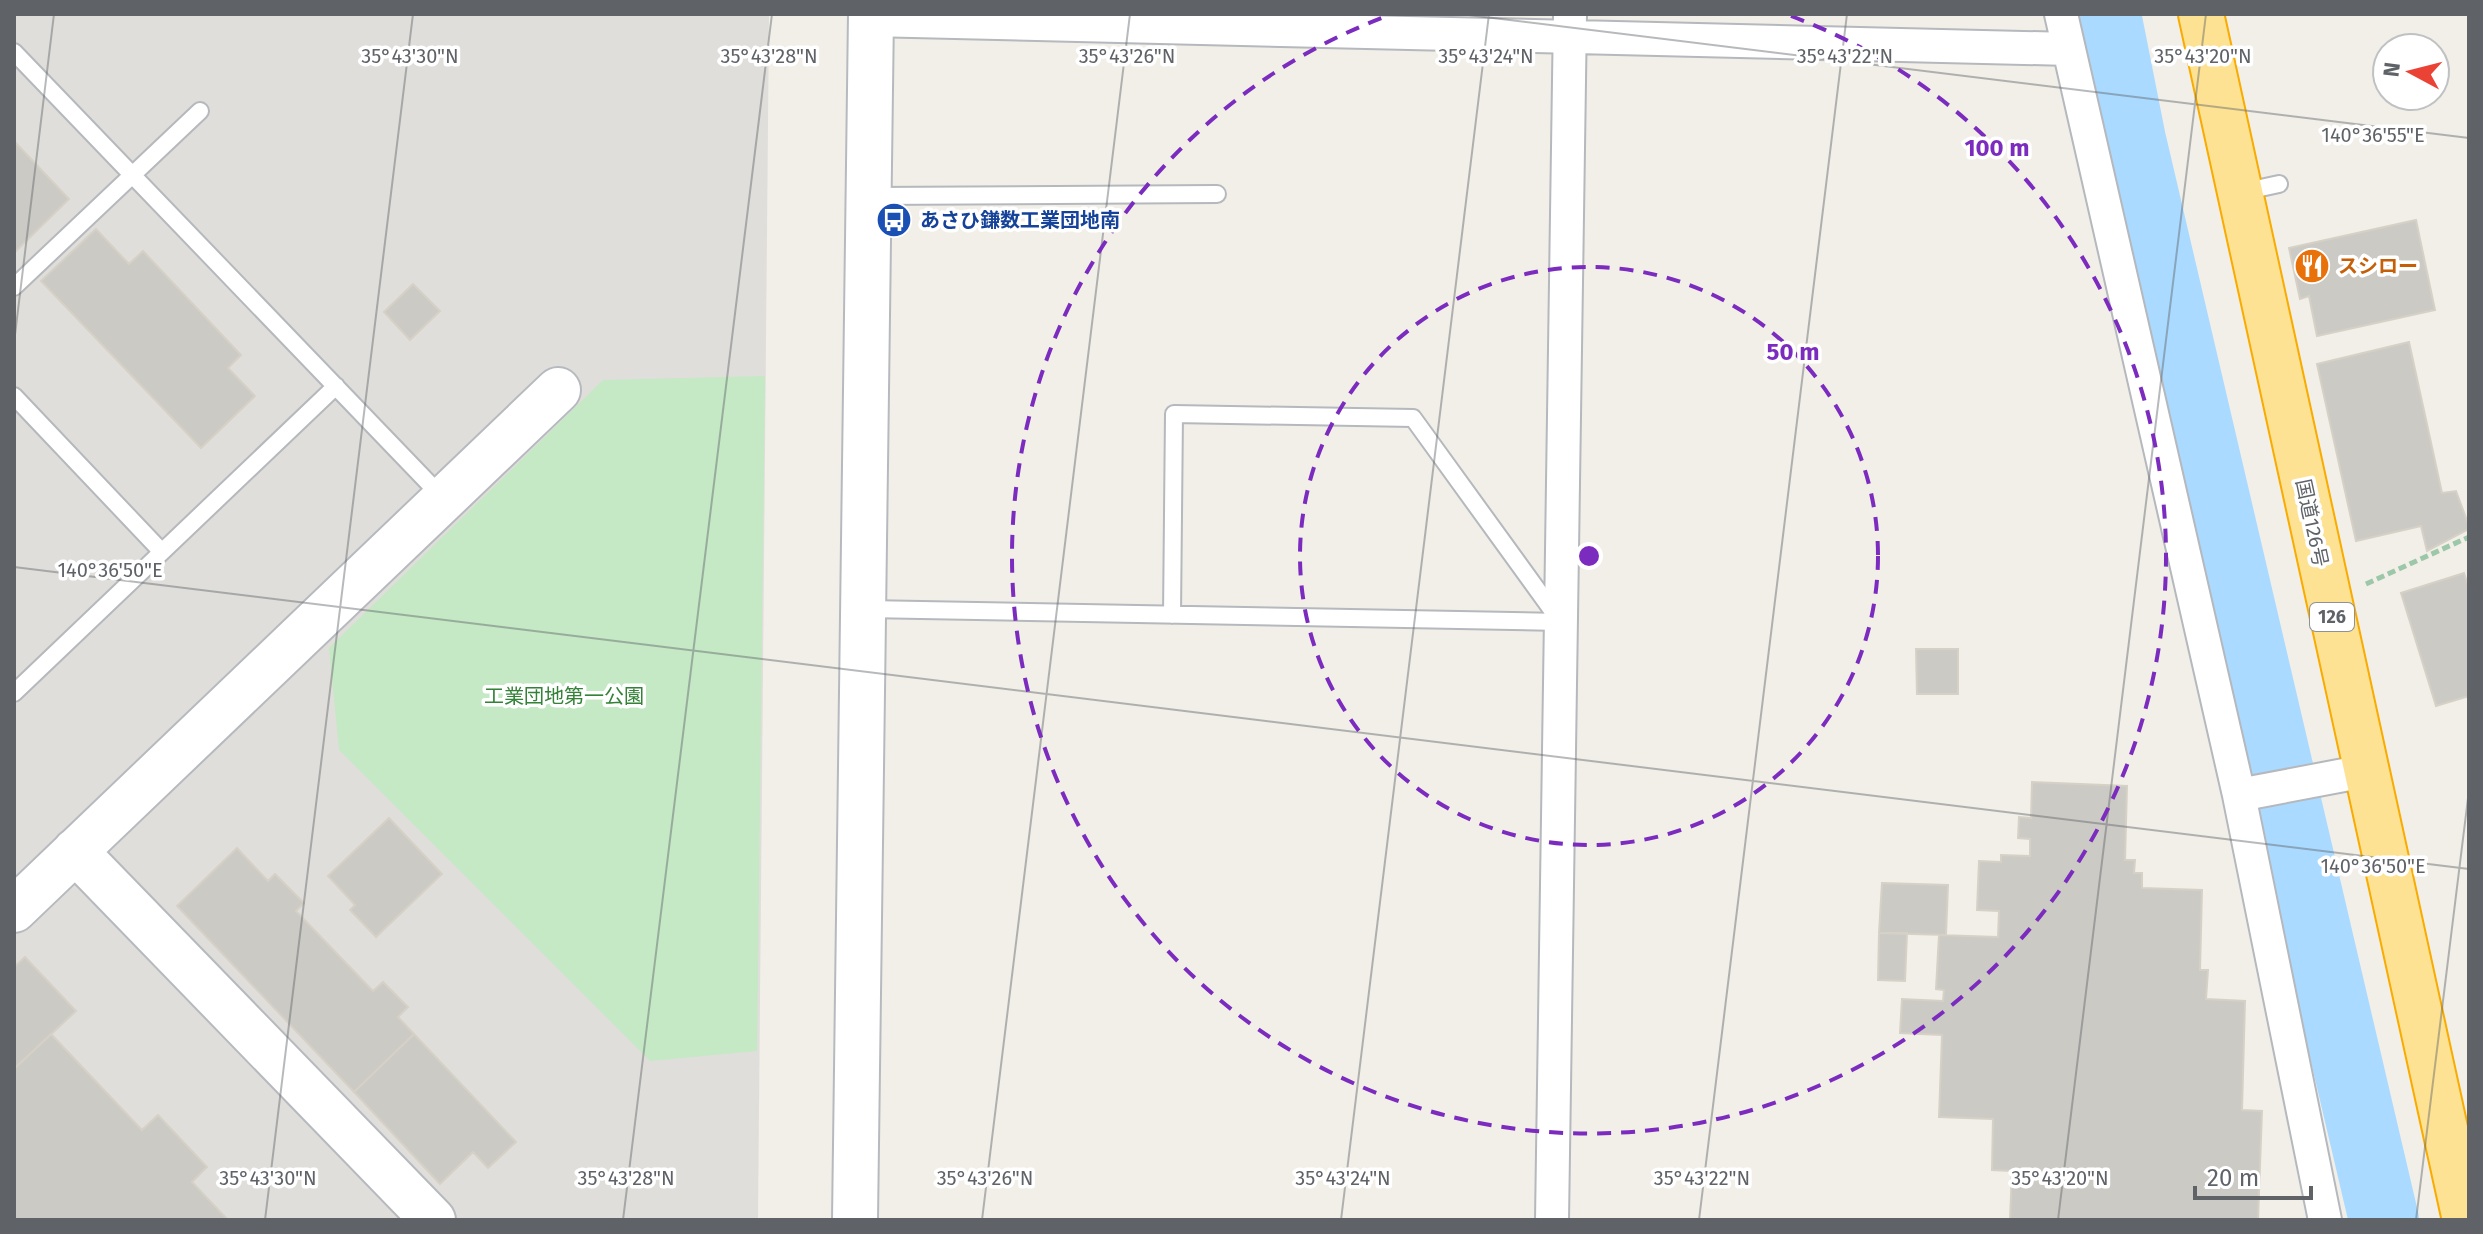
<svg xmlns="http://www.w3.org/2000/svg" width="2483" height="1234" font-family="'Fira Sans','Noto Sans JP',sans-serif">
	<rect width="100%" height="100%" fill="#f1efe8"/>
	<path fill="#e0deda" d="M14,14H769L758,1220H14Z"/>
	<path fill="#c5e8c5" d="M765,376L757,1051L650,1061L339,750L329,648L603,380Z"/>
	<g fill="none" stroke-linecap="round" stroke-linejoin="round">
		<path stroke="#aadaff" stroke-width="70" d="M2106,14L2131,140L2384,1220"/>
	</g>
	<path fill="#cccac5" stroke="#d6d1c6" stroke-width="2" d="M14,141L69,199L14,253Z
		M2416,220L2435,310L2317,336L2309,296L2300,299L2289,248Z
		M96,229L129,264L143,251L241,355L228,368L255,396L201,448L41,281Z
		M413,284L440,311L410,340L384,312Z
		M2409,342L2442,493L2456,491L2469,526V529L2427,551L2421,526L2356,541L2317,364Z
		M2464,573L2469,588V696L2436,706L2401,593Z
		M1916,649H1958V694H1917Z
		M2032,782L2127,786L2125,860H2135L2134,873H2142V888L2202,890L2200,970H2208L2206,999L2245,1001L2242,1110L2262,1111L2258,1220H2010L2012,1171L1992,1170L1993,1119L1939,1117L1942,1035L1900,1033L1902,999L1943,1001L1944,990L1936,989L1939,935L1998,937L1999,911L1977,910L1979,861L2001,862V855L2030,856V839L2018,838L2019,817L2031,818Z
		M389,818L442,874L376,937L350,910L355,905L328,876Z
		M237,848L268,881L275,874L304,903L296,911L373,991L383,982L408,1007L398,1017L414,1034L354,1092L177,906Z
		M1882,883L1948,885L1946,935L1879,933Z
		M1879,933H1907L1905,981L1878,980Z
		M25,957L76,1011L14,1069V967Z
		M51,1034L142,1130L158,1115L207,1167L192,1182L228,1220H14V1069Z
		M414,1034L516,1142L488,1168L473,1152L440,1184L354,1092Z"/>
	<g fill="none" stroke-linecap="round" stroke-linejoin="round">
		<defs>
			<path id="lane" d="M14,52L443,498
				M2242,192L2279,184
				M871,196L1217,194
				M14,287L200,111
				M14,396L162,552
				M866,609L1561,622
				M1172,615L1174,414L1413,418L1557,617
				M14,693L336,386"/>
			<path id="street" d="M2061,14L2239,795L2325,1220
				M870,20L2069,49
				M2239,795L2365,771
				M1552,1220L1570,14"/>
			<path id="secondary" d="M75,851L433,1220
				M14,910L558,390
				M855,1220L871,14"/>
			<path id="highway" d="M2201,14L2465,1220"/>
		</defs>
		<use href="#lane" stroke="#b5b8bc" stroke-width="20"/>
		<use href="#street" stroke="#b5b8bc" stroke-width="36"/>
		<use href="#secondary" stroke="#b6babf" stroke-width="48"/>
		<use href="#highway" stroke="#f9ab00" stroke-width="48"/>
		<path stroke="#9cc7a9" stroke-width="5" stroke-dasharray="8 4" stroke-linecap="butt" d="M2366,584L2469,537"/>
		<use href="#lane" stroke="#fff" stroke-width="16"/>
		<use href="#street" stroke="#fff" stroke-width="32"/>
		<use href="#secondary" stroke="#fff" stroke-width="44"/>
		<use href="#highway" stroke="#fde293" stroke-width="44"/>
	</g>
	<path fill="none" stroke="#5f6368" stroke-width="2" stroke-opacity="0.45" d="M1460,14L2469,138M14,343L54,14M14,567L2469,869M265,1220L413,14M623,1220L772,14M982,1220L1130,14M1341,1220L1489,14M1699,1220L1847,14M2058,1220L2206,14M2416,1220L2469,790"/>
	<g fill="none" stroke="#7b2cbf" stroke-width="4" stroke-dasharray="14 10">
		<circle cx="1589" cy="556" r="289"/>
		<path d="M1791 16A577 577 0 1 1 1387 16"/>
	</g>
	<defs>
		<symbol id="bus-disc" viewBox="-11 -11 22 22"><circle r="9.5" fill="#1a4fb4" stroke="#fff"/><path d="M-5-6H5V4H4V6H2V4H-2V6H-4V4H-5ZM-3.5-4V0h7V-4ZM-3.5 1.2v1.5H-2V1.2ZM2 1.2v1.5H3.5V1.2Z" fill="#fff"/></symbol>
		<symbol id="restaurant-disc" viewBox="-11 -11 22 22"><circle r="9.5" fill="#e8710a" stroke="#fff"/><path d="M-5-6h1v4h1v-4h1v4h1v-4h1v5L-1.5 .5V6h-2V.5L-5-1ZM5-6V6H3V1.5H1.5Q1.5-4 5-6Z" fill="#fff"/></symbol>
	</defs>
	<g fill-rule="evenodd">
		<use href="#bus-disc" x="874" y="200" width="40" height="40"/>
		<use href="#restaurant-disc" x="2292" y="246" width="40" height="40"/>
	</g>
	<g text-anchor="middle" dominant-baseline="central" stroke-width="7" stroke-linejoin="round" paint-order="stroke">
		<rect fill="#fff" stroke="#8f9295" stroke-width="2" x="2310" y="603" width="44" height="28" rx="6"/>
		<g font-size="18" font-weight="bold" fill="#5f6368">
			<text x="2332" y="617">126</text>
		</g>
		<g font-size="20" font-weight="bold" fill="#164399" stroke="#fff" text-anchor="start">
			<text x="920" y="220">あさひ鎌数工業団地南</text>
		</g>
		<g font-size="20" font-weight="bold" fill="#c56008" stroke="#fff" text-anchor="start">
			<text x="2338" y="266">スシロー</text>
		</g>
		<g font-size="20" fill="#5f6368" stroke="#fff">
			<text transform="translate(2312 523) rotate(78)">国道126号</text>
		</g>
		<g font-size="20" fill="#348238" stroke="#fff">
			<text x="564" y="696">工業団地第一公園</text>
		</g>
	</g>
	<g font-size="20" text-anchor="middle" fill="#5f6368" stroke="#fff" stroke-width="7" stroke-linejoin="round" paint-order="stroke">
		<text x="1486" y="63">35°43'24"N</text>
		<text x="1845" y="63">35°43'22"N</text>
		<text x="410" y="63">35°43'30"N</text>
		<text x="769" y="63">35°43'28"N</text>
		<text x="1127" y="63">35°43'26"N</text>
		<text x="2203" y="63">35°43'20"N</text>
		<text x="2373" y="142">140°36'55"E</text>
		<text x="110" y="577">140°36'50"E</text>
		<text x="2373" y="873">140°36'50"E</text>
		<text x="268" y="1185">35°43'30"N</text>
		<text x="626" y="1185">35°43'28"N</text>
		<text x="985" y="1185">35°43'26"N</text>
		<text x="1343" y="1185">35°43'24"N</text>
		<text x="1702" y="1185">35°43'22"N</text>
		<text x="2060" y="1185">35°43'20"N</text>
	</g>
	<circle cx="1589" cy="556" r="12" fill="#7b2cbf" stroke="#fff" stroke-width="4"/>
	<g font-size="24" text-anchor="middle" font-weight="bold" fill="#7b2cbf" stroke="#fff" stroke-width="7" stroke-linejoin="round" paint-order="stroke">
		<text x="1997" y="156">100 m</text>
		<text x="1793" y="360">50 m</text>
	</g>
	<rect width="2483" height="1234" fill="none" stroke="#5f6368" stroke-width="32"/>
	<g transform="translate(2411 72) rotate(277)"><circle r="38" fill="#ffffff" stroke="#bfc1c3" stroke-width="2"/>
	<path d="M0-6L14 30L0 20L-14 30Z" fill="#ea4335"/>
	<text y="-12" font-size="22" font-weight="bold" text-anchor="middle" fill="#5f6368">N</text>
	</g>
	<path d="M2195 1186v12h116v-12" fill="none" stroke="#5f6368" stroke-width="4"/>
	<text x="2207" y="1186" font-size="24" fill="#5f6368" stroke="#ffffff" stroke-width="6" paint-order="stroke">20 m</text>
</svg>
